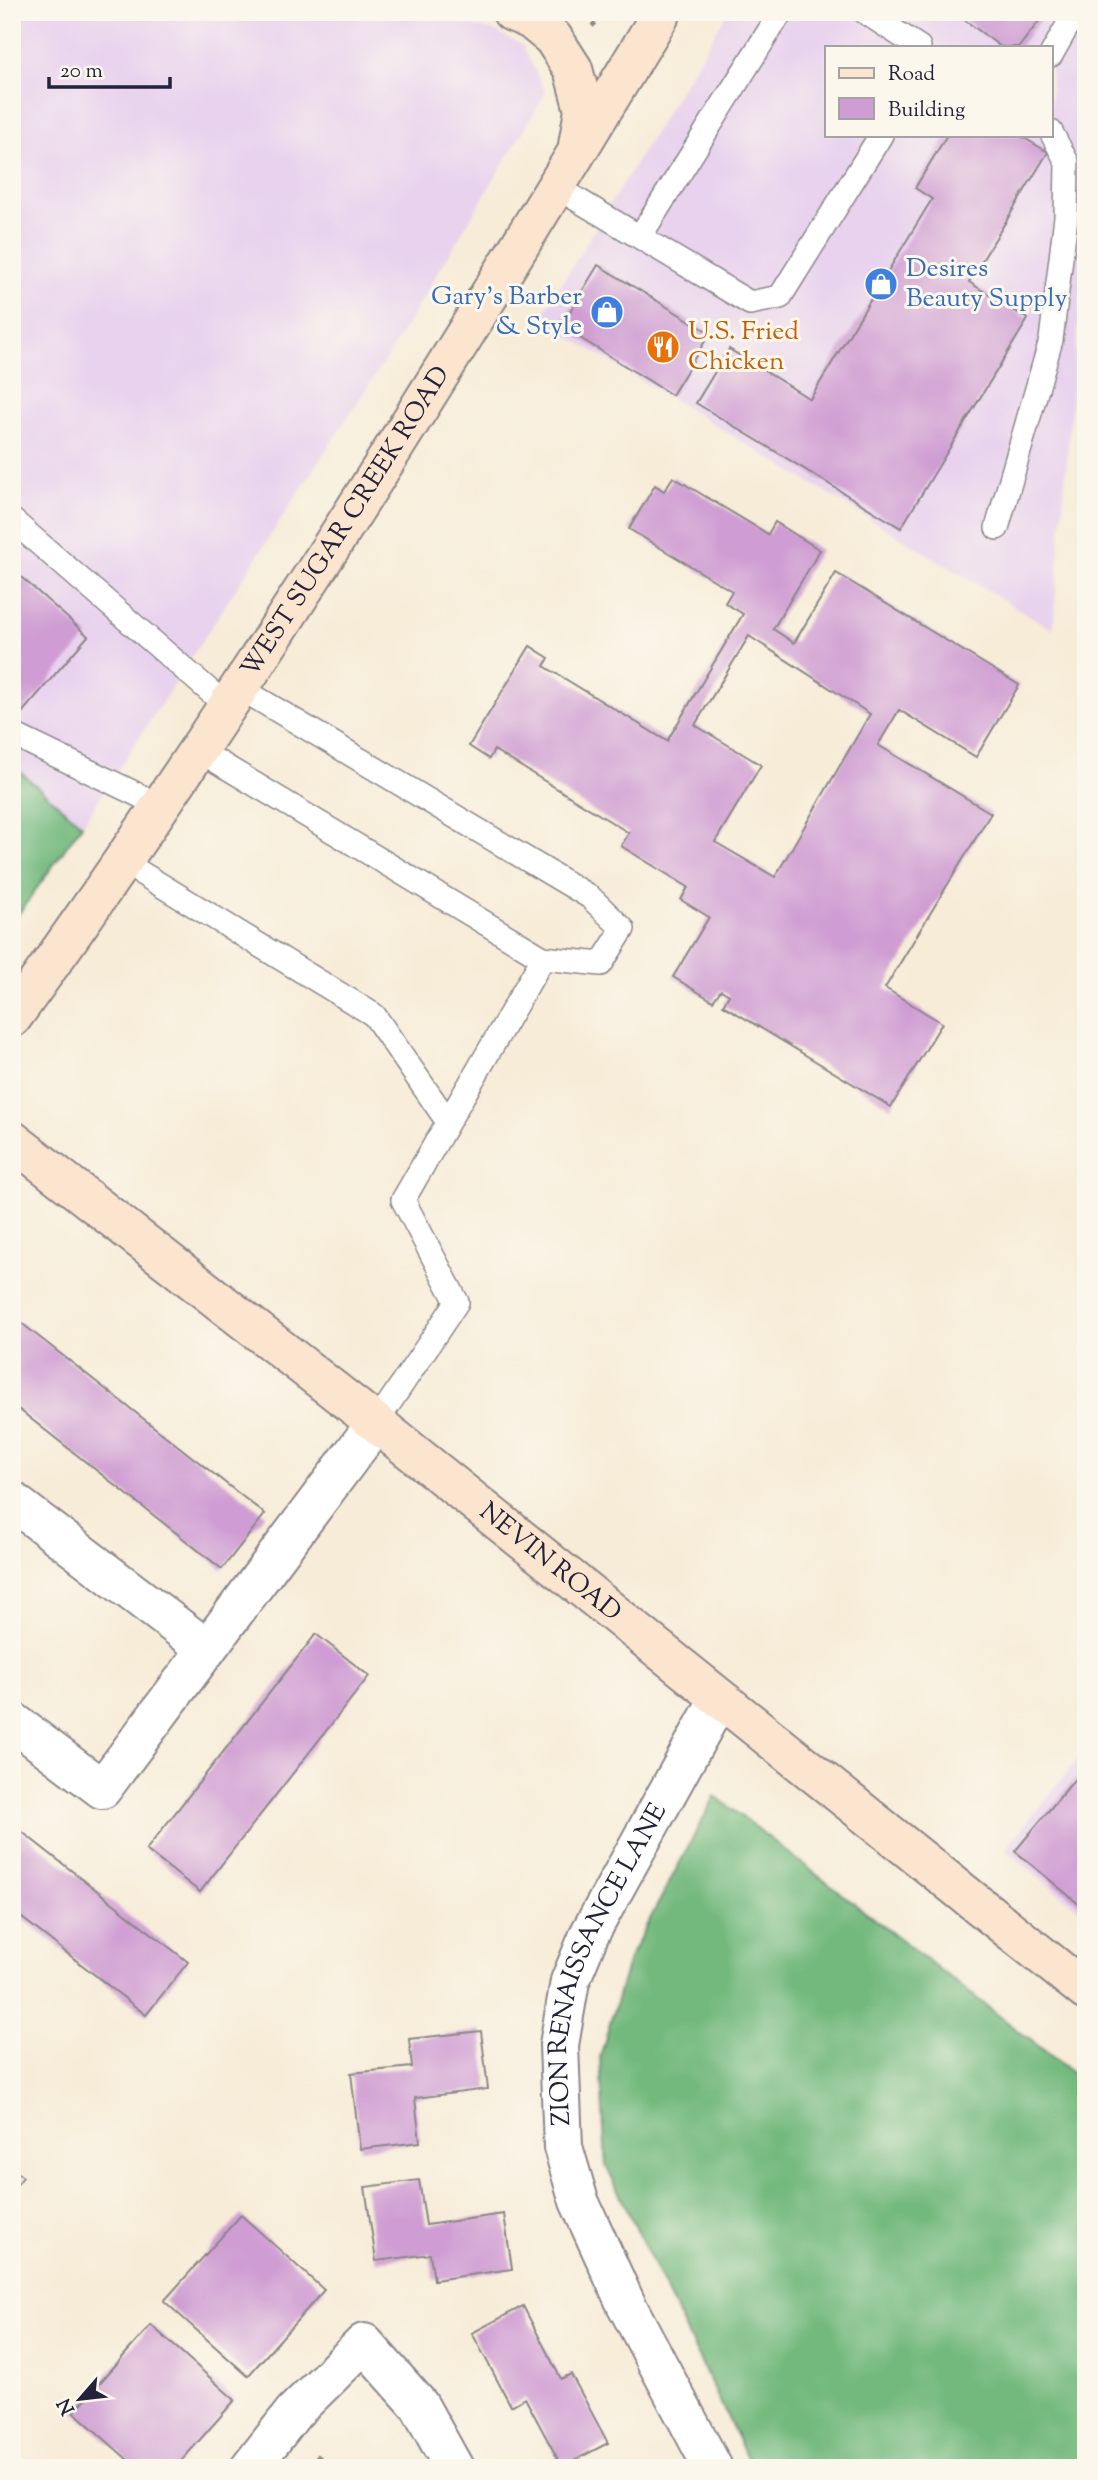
<svg xmlns="http://www.w3.org/2000/svg" width="1098" height="2480" font-family="'Sorts Mill Goudy',serif">
	<rect width="100%" height="100%" fill="#fbf7ec"/>
	<filter id="ink" filterUnits="userSpaceOnUse"><feTurbulence type="fractalNoise" baseFrequency=".0143" numOctaves="2"/><feDisplacementMap in="SourceGraphic" scale="14" xChannelSelector="R" yChannelSelector="G"/><feConvolveMatrix kernelMatrix="1 2 1 2 8 2 1 2 1" color-interpolation-filters="sRGB"/></filter>
	<filter id="wash" filterUnits="userSpaceOnUse"><feTurbulence type="fractalNoise" baseFrequency=".00686" numOctaves="4" result="noise"/><feDisplacementMap in="SourceGraphic" scale="28" xChannelSelector="R" yChannelSelector="G"/><feGaussianBlur stdDeviation="1.57" result="paint"/><feColorMatrix in="noise" values="0 0 0 0 0 0 0 0 0 0 0 0 0 0 0 0 0 1.4 0 .05"/><feComposite in="paint" operator="in"/></filter>
	<g filter="url(#wash)">
		<rect width="100%" height="100%" fill="#f7ecd8"/>
		<path fill="#e8d2ee" fill-rule="evenodd" d="M12,12H390L431,17L492,30L522,45L546,93L389,354L82,825L12,765Z
			M728,12H1086V223L1053,630L540,319ZM827,47H1051V135H827Z
			M1086,1749V1915L1005,1850Z"/>
		<path fill="#73b97e" stroke="#4a6e5c" stroke-width="2" d="M12,765L82,825L12,923Z
			M715,1796L1086,2083V2468H752L606,2166L600,2057L629,1959Z"/>
		<g id="blocks">
			<path fill="#cf9dd3" fill-rule="evenodd" d="M954,12H1046L1019,47H1001Z
				M947,135H1019L1048,152L969,282L1028,319L901,528L696,403L729,349L810,399L932,199L915,188Z
				M598,265L710,333L672,395L561,326Z
				M673,477L768,534L775,522L820,550L773,629L794,643L836,573L1019,685L976,757L899,710L878,745L991,813L885,988L942,1023L891,1107L723,1005L729,995L721,990L713,1001L673,977L709,917L681,900L688,887L621,846L629,833L494,750L489,759L469,746L530,646L549,658L544,666L667,741L743,614L725,603L732,591L629,529L655,485L664,491ZM749,636L870,714L775,877L715,842L761,765L695,725Z
				M12,569L88,636L20,715L12,708Z
				M20,1322L265,1514L222,1569L12,1404V1332Z
				M316,1634L369,1676L200,1892L146,1850Z
				M1075,1779L1086,1788V1910L1015,1851Z
				M12,1824L188,1962L146,2015L12,1910Z
				M481,2031L488,2089L415,2098L420,2142L360,2149L351,2073L412,2067L409,2039Z
				M12,2169L23,2177L12,2191Z
				M419,2180L426,2225L504,2214L512,2269L434,2280L430,2254L376,2261L365,2187Z
				M241,2215L324,2290L248,2376L164,2301Z
				M523,2306L561,2379L571,2374L608,2443L562,2467L525,2398L511,2406L472,2333Z
				M151,2325L235,2400L175,2468H137L74,2412Z
				M318,2455L335,2468H308Z"/>
		</g>
	</g>
	<g filter="url(#ink)">
		<use href="#blocks" fill-opacity="0" stroke="#8c878a" stroke-width="2"/>
		<g fill="none" stroke-linecap="round" stroke-linejoin="round">
			<defs>
				<path id="service" d="M865,12L919,47
					M1051,55L1068,25
					M556,187L750,303L780,297L881,135
					M641,235L781,12
					M12,520L227,706
					M997,528L1051,340L1066,217L1067,162L1051,132
					M12,734L161,806
					M198,750L543,958L601,964L623,929L590,897L240,688
					M123,862L374,1015L448,1122L403,1200L457,1302L376,1423
					M448,1122L543,958"/>
				<g id="minor">
					<path d="M12,1501L207,1649"/>
					<path d="M12,1721L102,1789L376,1423"/>
					<path d="M250,2468L294,2412L364,2343L419,2405L454,2468"/>
					<path id="s1" d="M713,2468L626,2304L579,2201L563,2147L559,2045L570,1981L590,1933L719,1699"/>
				</g>
				<g id="secondary">
					<path d="M512,12L531,20L553,38L573,69L584,110L578,145"/>
					<path id="s2" d="M12,1018C246,694 455,354 662,12"/>
					<path id="s3" d="M12,1140L376,1423L1086,1991"/>
				</g>
			</defs>
			<use href="#service" stroke="#8c878a" stroke-width="26"/>
			<use href="#minor" stroke="#8c878a" stroke-width="42"/>
			<use href="#secondary" stroke="#8c878a" stroke-width="42"/>
			<path stroke="#8c878a" stroke-width="4.5" stroke-dasharray="5 5" stroke-linecap="butt" d="M592,26L607,12"/>
			<use href="#service" stroke="#fff" stroke-width="23"/>
			<use href="#minor" stroke="#fff" stroke-width="38"/>
			<use href="#secondary" stroke="#fbe5cf" stroke-width="38"/>
		</g>
	</g>
	<defs>
		<symbol id="shop-disc" viewBox="-11 -11 22 22"><circle r="9.5" fill="#3f7fe0" stroke="#fbf7ec"/><path d="M-5-2.5h2.3a2.7 3.5 0 0 1 5.4 0H5L5.5 6h-11ZM-1.5-2.5h3a1.5 2.3 0 0 0-3 0Z" fill="#fff"/></symbol>
		<symbol id="restaurant-disc" viewBox="-11 -11 22 22"><circle r="9.5" fill="#e8710a" stroke="#fbf7ec"/><path d="M-5-6h1v4h1v-4h1v4h1v-4h1v5L-1.5 .5V6h-2V.5L-5-1ZM5-6V6H3V1.5H1.5Q1.5-4 5-6Z" fill="#fff"/></symbol>
	</defs>
	<g fill-rule="evenodd">
		<use href="#shop-disc" x="862" y="265" width="38" height="38"/>
		<use href="#shop-disc" x="588" y="293" width="38" height="38"/>
		<use href="#restaurant-disc" x="644" y="328" width="38" height="38"/>
	</g>
	<g text-anchor="middle" dominant-baseline="central" stroke-width="6" stroke-linejoin="round" paint-order="stroke">
		<g font-size="26" fill="#366cbe" stroke="#fbf7ec" text-anchor="start">
			<text x="906" y="269">Desires<tspan x="906" dy="30">Beauty Supply</tspan></text>
			<text x="582" y="297" text-anchor="end">Gary's Barber<tspan x="582" dy="30">&amp; Style</tspan></text>
		</g>
		<g font-size="26" fill="#c56008" stroke="#fbf7ec" text-anchor="start">
			<text x="688" y="332">U.S. Fried<tspan x="688" dy="30">Chicken</tspan></text>
		</g>
		<g font-size="26" fill="#22223b" stroke="#fbf7ec">
			<text stroke="none"><textPath href="#s2" startOffset="598">WEST SUGAR CREEK ROAD</textPath></text>
			<text stroke="none"><textPath href="#s3" startOffset="684">NEVIN ROAD</textPath></text>
			<text stroke="none"><textPath href="#s1" startOffset="548">ZION RENAISSANCE LANE</textPath></text>
		</g>
	</g>
	<rect width="1098" height="2480" fill="none" stroke="#fbf7ec" stroke-width="42"/>
	<rect x="825" y="46" width="228" height="91" fill="#fbf7ec" stroke="#a4a2a5" stroke-width="2"/>
	<rect x="839" y="68" width="35" height="10" fill="#fbe5cf" stroke="#a4a2a5" stroke-width="2"/>
	<text x="888" y="80" font-size="21" fill="#22223b">Road</text>
	<rect x="839" y="98" width="35" height="21" fill="#cf9dd3" stroke="#a4a2a5" stroke-width="2"/>
	<text x="888" y="116" font-size="21" fill="#22223b">Building</text>
	<g transform="translate(80 2399) rotate(242)" stroke="#fbf7ec" stroke-width="5" paint-order="stroke">
	<path d="M0-5L12 26L0 18L-12 26Z" fill="#22223b"/>
	<text y="-10" font-size="19" font-weight="bold" text-anchor="middle" fill="#22223b">N</text>
	</g>
	<path d="M49 77v10h121v-10" fill="none" stroke="#22223b" stroke-width="3.5"/>
	<text x="60" y="77" font-size="21" fill="#22223b" stroke="#fbf7ec" stroke-width="5" paint-order="stroke">20 m</text>
</svg>
